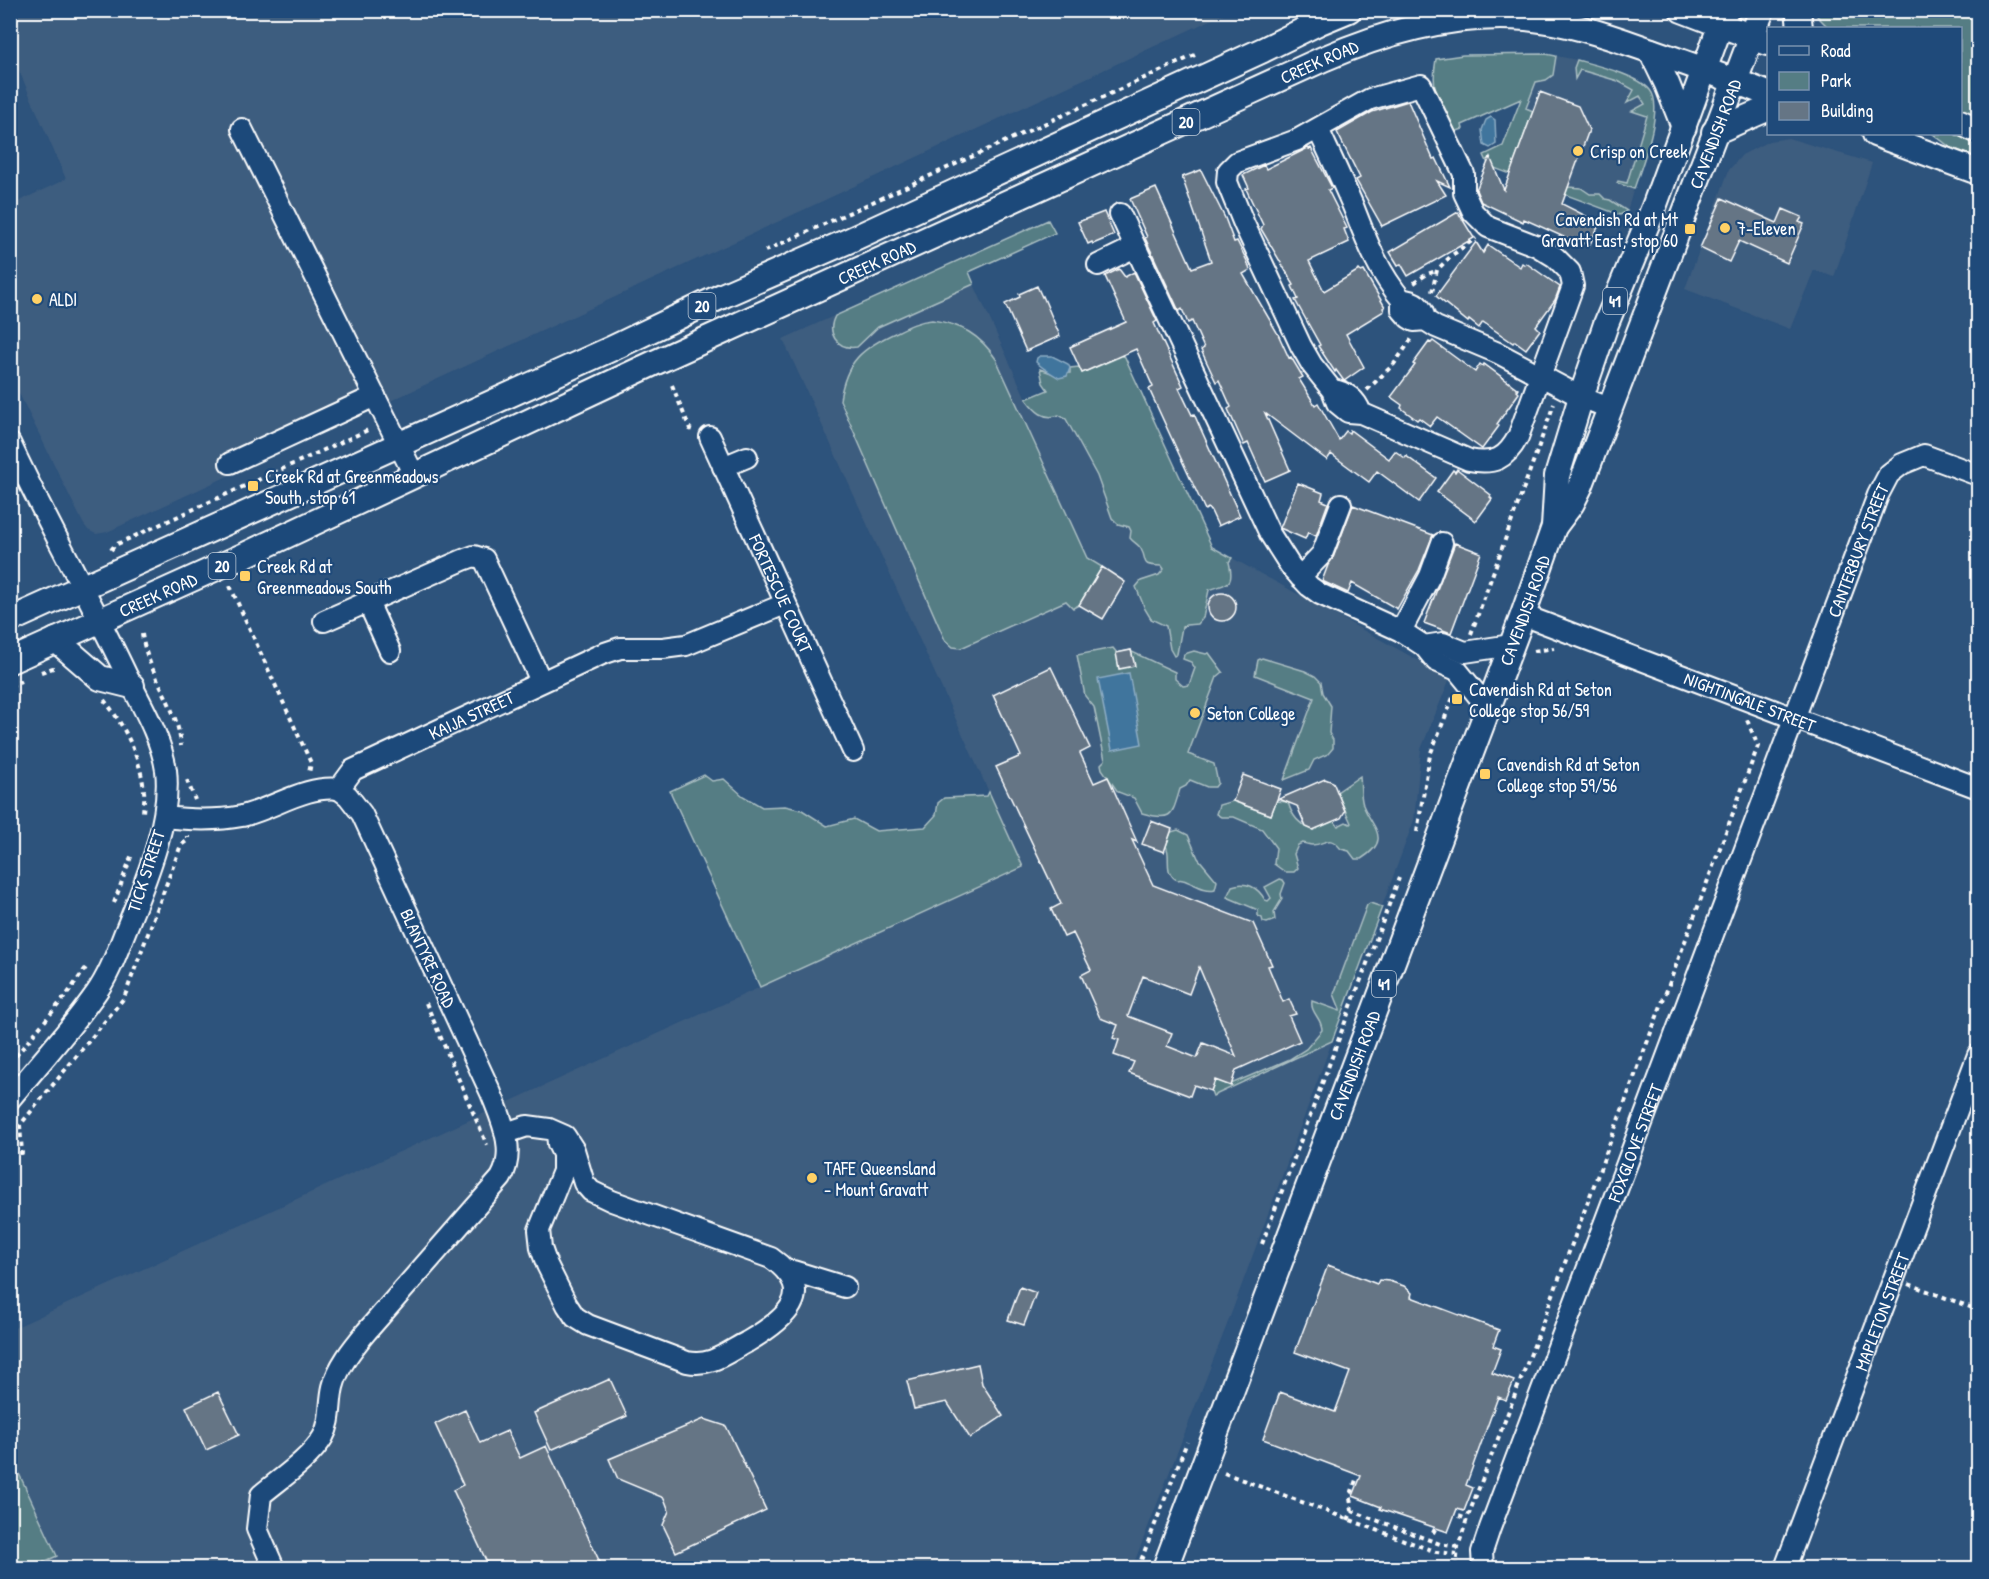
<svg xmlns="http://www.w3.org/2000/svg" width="1989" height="1579" font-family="'Patrick Hand',sans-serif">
	<rect width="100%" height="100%" fill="#2d537c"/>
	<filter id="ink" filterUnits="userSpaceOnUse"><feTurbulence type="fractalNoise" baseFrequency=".0167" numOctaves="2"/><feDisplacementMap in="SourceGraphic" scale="12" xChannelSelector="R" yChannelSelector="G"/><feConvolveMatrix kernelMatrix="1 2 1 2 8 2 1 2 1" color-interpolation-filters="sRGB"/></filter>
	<g filter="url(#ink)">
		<path fill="#3e5d7f" d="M11,11H1230L814,205L107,532L96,534L88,530L83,523L11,377V205L66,179L11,52Z
			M1546,54L1577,60L1621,73L1646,86L1654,96L1655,105L1651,131L1627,211L1620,215L1503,171Z
			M1788,138L1872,163L1834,277L1814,270L1790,329L1685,289L1729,170L1742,155L1769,141Z
			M962,258L1026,399L1124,355L1212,547L1450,678L1421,749L1414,820L1228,1322L1132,1568H30L57,1556L11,1454L10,1330L1023,867L783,339Z"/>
		<path fill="#557d84" stroke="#aabec2" stroke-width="1.5" d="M1818,10L1964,11L1978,25V124L1961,119L1960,28H1829L1817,16Z
			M1546,54L1556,56L1553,75L1546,80L1536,82L1526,108L1533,111L1513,166L1568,187L1581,188L1590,194H1600L1605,199L1610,200L1627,211L1620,215L1489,166L1484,155L1503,146L1521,99L1462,125L1463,129L1454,132C1439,103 1430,92 1436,59L1463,55Z
			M1577,60C1595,65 1638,75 1650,90C1665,108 1641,167 1634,189L1617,183L1618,181L1627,183L1647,116L1632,111L1645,104L1640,96L1627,103L1634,90L1618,81L1580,70L1575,79L1574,68Z
			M1933,134H1958L1978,142V158L1950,147Z
			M1048,220L1055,233L969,272L974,284L878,327L857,347C837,350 826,333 835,316Z
			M932,320C961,324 980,335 996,359L1087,558L1102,567L1079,605L1073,608L1066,601L961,648L953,647L945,640L840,400C846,361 862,348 897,332C909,326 919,321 932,320Z
			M1124,355L1212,547L1232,558L1229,562C1235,587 1227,583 1209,590L1203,618L1198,624L1186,625L1182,627L1177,654L1174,656L1170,649L1166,626L1151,619L1145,609L1136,587L1141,581L1159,575L1164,569L1162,566C1138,565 1149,563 1141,549C1139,545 1133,542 1130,538L1131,531L1129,527L1118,524L1112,518L1097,476L1066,419L1059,415C1044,421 1035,411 1026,399L1048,390L1043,383L1040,369L1054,374L1070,373V368L1079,367L1082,373Z
			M1113,648L1117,653L1131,650L1132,652L1175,672V679L1183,686L1189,685L1195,668L1191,662L1183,659L1184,654L1194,651L1206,654L1209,653L1223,672L1217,677L1188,754L1214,764L1218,783L1215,787H1207L1190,780L1186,786L1180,789C1172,815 1173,822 1142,813L1134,798L1118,792L1102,769L1101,764L1105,760L1094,707L1085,696L1077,655Z
			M1262,658L1305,671L1315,676L1321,682L1323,693L1331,706L1329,733L1333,740V748L1328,754L1314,760L1309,770L1284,780L1314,698L1255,675L1258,660Z
			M704,775L712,781L724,779L743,796L762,807L785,806L802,810L827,826L854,819L876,831L925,827L936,815L938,803L944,798L987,796L989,792L1023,867L760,987L670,791Z
			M1360,776C1361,785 1360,796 1363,805C1372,828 1393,839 1361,859H1355L1349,851L1341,849C1328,833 1326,845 1312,845C1309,845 1305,843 1302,843L1298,845L1294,854L1298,868L1294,872H1285L1274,864L1276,848L1262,829L1234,817H1221L1216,814L1219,805L1233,801L1271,815L1276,801L1288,802C1292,817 1299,824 1313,830L1334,821L1338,826L1346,822L1350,824L1351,823L1337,792Z
			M1178,830L1188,835L1198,858L1217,881L1215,889C1205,892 1193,883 1183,880C1178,878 1178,882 1174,878C1172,877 1169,871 1169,870C1167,861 1170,853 1166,846L1171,832Z
			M1280,879L1283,880L1285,883L1281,894L1282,899L1274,912L1275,920L1267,923L1263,922L1262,918L1258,916V910L1227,897L1232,886C1246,881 1258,887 1265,900L1268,901L1271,898L1265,887Z
			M1370,903L1382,907L1332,1041L1213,1096L1211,1091L1215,1080L1231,1084L1290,1059L1306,1049L1322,1030C1322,1018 1310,1013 1312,1001L1340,1011V1009L1334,994L1367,905Z
			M10,1454L57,1556L30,1568H11Z"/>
		<path fill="#40759d" stroke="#8cacc4" stroke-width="1.5" d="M1491,117L1495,120L1496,144L1490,148L1484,145L1482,130L1486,120Z
			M1040,356H1052L1068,364L1070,368L1067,376L1059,378C1050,372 1043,369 1036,362L1037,358Z
			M1129,673L1142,744L1112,750L1098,679Z"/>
		<path fill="#657585" stroke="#fff" stroke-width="1.5" fill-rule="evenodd" d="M1540,92L1578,106L1589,130L1562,204L1600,223L1589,246L1578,241L1577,243L1524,219L1523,222L1481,202L1476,190L1490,157L1504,190Z
			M1408,101L1433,159L1436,158L1450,187L1437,181L1446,195L1382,226L1356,180L1360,178L1337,132L1372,112Z
			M1308,148L1309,149L1311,148L1332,188L1328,190L1347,228L1344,229L1349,242L1309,261L1324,291L1359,270L1361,272L1364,271L1385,307L1383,308L1384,311L1346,334L1364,367L1344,381L1336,370L1335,372L1318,346L1320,345L1295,300L1298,299L1292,286L1294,285L1261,229L1263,225L1246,189L1249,188L1243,175L1264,165L1266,169Z
			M1201,170L1225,218L1234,242L1237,241L1247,261L1250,270L1243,274L1278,334L1289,358L1291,357L1303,377L1299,379L1315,405L1318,403L1339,440L1346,431L1349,433L1350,430L1389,459L1395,451L1405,458L1406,456L1436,478L1419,502L1377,471L1369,482L1331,454L1327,460L1265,413L1290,470L1265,481L1248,443L1244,445L1228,409L1231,407L1219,380L1216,382L1201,350L1204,348L1192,321L1188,323L1182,309L1179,311L1145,238L1147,237L1130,199L1156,188L1192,268L1211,261L1182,177Z
			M1722,198L1777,223L1783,209L1802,217L1799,222L1804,224L1787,263L1739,241L1729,262L1700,248Z
			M1104,212L1114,235L1093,244L1092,242L1088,244L1078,222Z
			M1458,212L1474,238L1408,276L1401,264L1398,265L1390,252Z
			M1476,242L1483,253L1488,245L1520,267L1522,263L1525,265L1526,263L1560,287L1555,300L1536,326L1540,330L1526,349L1515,341L1513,343L1483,322L1479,328L1469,320L1468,322L1436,296Z
			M1119,269L1125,277L1134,272L1157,321L1154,323L1183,386L1179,388L1192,415L1194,414L1240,516L1218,526L1211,511H1210L1208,508L1205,510L1171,437L1149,389L1153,387L1136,349L1082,373L1070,347L1126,322L1105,276Z
			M1037,286L1042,297L1043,296L1060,336L1026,351L1005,304L1020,297L1019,294Z
			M1433,341L1475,372L1480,364L1483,366L1484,364L1518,389L1517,391L1519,393L1497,424L1499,426L1482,449L1437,417L1430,426L1419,418L1417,420L1401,408L1402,405L1391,397L1415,365L1413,364L1429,342L1431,343Z
			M1457,469L1491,495L1490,497L1492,499L1476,521L1437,492L1453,470L1455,472Z
			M1298,483L1323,493L1321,500L1328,503L1316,536L1308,532L1305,539L1280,528Z
			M1353,505L1433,535L1419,570L1397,609L1352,583L1348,593L1322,581L1328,565L1333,558Z
			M1455,543L1481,553L1451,633L1424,623Z
			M1102,567L1125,582L1103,619L1079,605Z
			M1208 607a14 14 0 1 1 28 0a14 14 0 1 1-28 0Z
			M1131,650L1135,666L1119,669L1116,653Z
			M1051,667L1090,748L1080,753L1094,783L1108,777L1137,842L1132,840L1153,885L1253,923L1272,965L1268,966L1283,1002L1289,999L1296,1014L1289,1016L1300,1041L1236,1070L1231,1086L1215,1080L1211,1091L1194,1085L1190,1096L1129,1073L1134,1062L1114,1055L1119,1040L1113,1038L1118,1025L1100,1018L1081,975L1091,970L1073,933L1064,937L1051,909L1061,904L996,767L1021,756L993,695ZM1199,967L1218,1012V1014L1236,1056L1203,1043L1197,1058L1167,1046L1172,1033L1128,1016L1143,976L1189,994Z
			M1243,775L1281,789L1271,815L1233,801Z
			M1325,779L1333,782L1345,811L1341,818L1313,830L1306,827L1297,806L1279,799Z
			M1151,821L1172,829L1164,852L1142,844Z
			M1328,1265L1377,1284L1379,1280L1389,1281L1404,1286L1412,1293L1411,1297L1499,1330L1493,1346L1501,1349L1492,1373L1514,1381L1506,1400L1498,1397L1466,1485L1473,1488L1464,1511L1457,1509L1448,1532L1380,1509L1381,1507L1353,1496L1361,1476L1263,1439L1280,1392L1335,1412L1350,1372L1295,1352Z
			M1020,1287L1036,1293L1024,1325L1008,1320Z
			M978,1364L982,1384L1003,1416L970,1438L947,1402L914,1409L907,1381Z
			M610,1379L627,1416L551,1450L534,1413Z
			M218,1392L239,1435L206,1450L186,1407Z
			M465,1410L480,1443L507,1431L520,1458L546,1446L603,1569H490L453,1490L463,1485L435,1424Z
			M704,1419L726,1426L766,1510L676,1552L663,1525L669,1511L664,1498L618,1479L609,1459Z"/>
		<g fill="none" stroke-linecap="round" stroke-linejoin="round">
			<defs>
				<g id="minor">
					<path d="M242,129L414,475"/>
					<path d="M1318,129C1330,155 1342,180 1353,206C1366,239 1378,272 1402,300"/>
					<path d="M1120,214L1270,534L1291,567L1309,586L1320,594L1401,631L1424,646L1436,661L1457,670L1488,708"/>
					<path d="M1098,265L1135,247"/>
					<path d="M1425,320C1423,307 1415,300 1402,300V310L1409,318L1414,321L1425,320L1436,327L1498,353L1581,397L1609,408"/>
					<path d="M1332,390C1346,392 1356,399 1361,413L1348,412L1337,403L1332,390L1312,365L1301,346L1244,224L1227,182L1228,171L1237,162L1297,140L1370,99L1421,85L1464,174V193L1473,212L1488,227L1537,246L1555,257L1570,272L1573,286L1518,437C1506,459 1494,465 1469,460L1361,413"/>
					<path id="s1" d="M710,437L853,751"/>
					<path d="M10,443C46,521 89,596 126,674C141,704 161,737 166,770C172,821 144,885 125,932C117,952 109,975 96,993C70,1030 39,1064 10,1099"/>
					<path d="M230,463L375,396"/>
					<path d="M723,467L747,457"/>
					<path d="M1300,577L1322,554L1341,504"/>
					<path d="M368,602L390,651"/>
					<path id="s2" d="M1523,615L1978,788"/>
					<path d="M324,621L463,560L474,556L484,559L541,681"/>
					<path d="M1401,631L1430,576L1442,543"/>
					<path d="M1424,646L1443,643L1465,652L1511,645"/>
					<path id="s3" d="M164,817C190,820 216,821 242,816C275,808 305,785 339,789L353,770L602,654L620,648H663L686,645L785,604"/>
					<path d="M506,1133L527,1126L549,1129L565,1136L574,1150L584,1183L591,1191L612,1201L771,1258C821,1293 783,1321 747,1342C726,1353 711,1367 687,1362L588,1325L575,1317L567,1305L547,1265L541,1248L539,1230L563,1171V1154L558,1144L557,1133"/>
					<path d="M786,1271H793L845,1287"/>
					<path d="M274,1568L257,1529L261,1495C280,1479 310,1459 323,1437C332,1421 329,1404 333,1387C338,1366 353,1348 367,1331L501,1178C517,1150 501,1119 491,1093L362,814L348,796L339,789"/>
					<path id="s4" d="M1483,1568L1482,1552L1490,1528L1878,495L1889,474L1902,464L1924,455L1978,475"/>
					<path id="s5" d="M1785,1568L1978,1055"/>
				</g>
				<g id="major">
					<path d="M1682,10L1768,43"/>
					<path d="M1798,10L1800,28"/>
					<path d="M1651,51L1667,84L1684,127"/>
					<path d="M1960,122L1978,131"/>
					<path d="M1714,132C1733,125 1750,115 1768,109"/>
					<path d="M1875,134L1978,172"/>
					<path id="s6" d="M1554,527L1572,503L1580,487L1762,10"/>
					<path d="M10,620L613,348L724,295L848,241L1263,50L1320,22L1349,10"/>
					<path d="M56,640L100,678L132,686"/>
					<path id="s7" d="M10,661L245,555L654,363L1323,59C1387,31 1455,12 1526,18C1566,22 1603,34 1640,47C1683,62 1726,77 1768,94"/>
					<path id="s8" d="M1165,1568L1523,615L1554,527L1557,476L1581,397L1606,324L1654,207L1726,10"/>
				</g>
			</defs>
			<use href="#minor" stroke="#fff" stroke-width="24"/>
			<use href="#major" stroke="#fff" stroke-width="28"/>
			<path stroke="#fff" stroke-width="4" stroke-dasharray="4.5 4.5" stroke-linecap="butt" d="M765,251L1195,55
				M1414,283L1427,274L1436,271
				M1432,292L1437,270L1451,256L1476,238
				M672,385L690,429L693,430
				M1367,390L1394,364L1413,337
				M111,550L115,545L370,429
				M230,586L311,763L309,773
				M142,634C147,673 178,705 181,746
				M1471,634L1554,404
				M1534,651L1554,648
				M41,672L53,668H57
				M10,686L21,681
				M104,700C124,724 141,759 144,791C145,799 143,807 143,815
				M187,780L195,800
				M1417,832L1430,755L1454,695
				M114,903L132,854
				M426,1003L487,1145
				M10,1063L68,993L88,965
				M10,1153H22L20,1125L124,998L181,845L188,840V836
				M1262,1244L1399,878
				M1909,1284L1978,1310
				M1224,1473L1436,1552L1457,1554
				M1352,1511L1350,1497L1357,1477
				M1459,1516L1467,1519
				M1348,1520L1352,1511L1440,1544L1458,1547
				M1433,1533L1435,1529
				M1138,1568L1187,1442
				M1456,1568L1458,1547L1467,1519L1538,1335L1758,746L1747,720"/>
			<use href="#minor" stroke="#1f4a7a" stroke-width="20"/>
			<use href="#major" stroke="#1f4a7a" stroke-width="24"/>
		</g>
	</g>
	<g fill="#ffd166" stroke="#1f4a7a" stroke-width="2">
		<circle cx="1578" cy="151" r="6"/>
		<circle cx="1725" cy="228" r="6"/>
		<rect x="1684" y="223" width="12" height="12" rx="3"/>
		<circle cx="37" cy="299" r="6"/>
		<rect x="247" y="480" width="12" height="12" rx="3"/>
		<rect x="239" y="570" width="12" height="12" rx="3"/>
		<rect x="1451" y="693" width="12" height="12" rx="3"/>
		<circle cx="1195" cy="713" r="6"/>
		<rect x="1479" y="768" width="12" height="12" rx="3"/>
		<circle cx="812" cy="1178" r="6"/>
	</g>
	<g text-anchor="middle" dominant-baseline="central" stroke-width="4.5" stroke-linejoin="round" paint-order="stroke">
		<g fill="#1f4a7a" stroke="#bcc9d7" stroke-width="1.5">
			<rect x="1172.5" y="109" width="27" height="26" rx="4.5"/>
			<rect x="1603" y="288" width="24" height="26" rx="4.5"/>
			<rect x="688.5" y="293" width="27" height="26" rx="4.5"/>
			<rect x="208.5" y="553" width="27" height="26" rx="4.5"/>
			<rect x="1372" y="971" width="24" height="26" rx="4.5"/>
		</g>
		<g font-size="16" font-weight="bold" fill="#fff">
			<text x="1186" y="122">20</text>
			<text x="1615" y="301">41</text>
			<text x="702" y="306">20</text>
			<text x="222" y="566">20</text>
			<text x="1384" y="984">41</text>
		</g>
		<g font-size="18" fill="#fff" stroke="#1f4a7a">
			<text stroke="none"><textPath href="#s7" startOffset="1440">CREEK ROAD</textPath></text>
			<text stroke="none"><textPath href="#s6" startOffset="426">CAVENDISH ROAD</textPath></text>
			<text stroke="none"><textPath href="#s7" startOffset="954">CREEK ROAD</textPath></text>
			<text stroke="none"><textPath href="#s4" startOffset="1086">CANTERBURY STREET</textPath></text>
			<text stroke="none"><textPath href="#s7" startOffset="162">CREEK ROAD</textPath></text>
			<text stroke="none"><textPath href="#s1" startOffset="172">FORTESCUE COURT</textPath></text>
			<text stroke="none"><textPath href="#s8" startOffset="1023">CAVENDISH ROAD</textPath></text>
			<text stroke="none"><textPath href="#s2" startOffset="243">NIGHTINGALE STREET</textPath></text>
			<text stroke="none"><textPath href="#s3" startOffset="334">KAIJA STREET</textPath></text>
			<text transform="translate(146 871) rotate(-72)">TICK STREET</text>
			<text transform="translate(428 958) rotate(65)">BLANTYRE ROAD</text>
			<text stroke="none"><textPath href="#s8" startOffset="537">CAVENDISH ROAD</textPath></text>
			<text stroke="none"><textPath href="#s4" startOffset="453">FOXGLOVE STREET</textPath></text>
			<text stroke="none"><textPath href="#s5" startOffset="274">MAPLETON STREET</textPath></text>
		</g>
		<g font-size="18" fill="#fff" stroke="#1f4a7a" text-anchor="start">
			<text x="1590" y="151">Crisp on Creek</text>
			<text x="1678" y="219" text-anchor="end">Cavendish Rd at Mt<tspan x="1678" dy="21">Gravatt East, stop 60</tspan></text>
			<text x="1737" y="228">7-Eleven</text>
			<text x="49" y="299">ALDI</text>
			<text x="265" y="476">Creek Rd at Greenmeadows<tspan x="265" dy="21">South, stop 61</tspan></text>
			<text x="257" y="566">Creek Rd at<tspan x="257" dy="21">Greenmeadows South</tspan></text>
			<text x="1469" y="689">Cavendish Rd at Seton<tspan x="1469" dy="21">College stop 56/59</tspan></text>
			<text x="1207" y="713">Seton College</text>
			<text x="1497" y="764">Cavendish Rd at Seton<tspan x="1497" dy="21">College stop 59/56</tspan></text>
			<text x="824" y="1168">TAFE Queensland<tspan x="824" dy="21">- Mount Gravatt</tspan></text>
		</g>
	</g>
	<rect width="1989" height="1579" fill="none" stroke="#1f4a7a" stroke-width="36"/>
	<rect x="18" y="18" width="1953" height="1543" fill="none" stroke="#fff" stroke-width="2" filter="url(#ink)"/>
	<rect x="1767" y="27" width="195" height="108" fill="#1f4a7a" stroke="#7992af" stroke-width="1.5"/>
	<rect x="1779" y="46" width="30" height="9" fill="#1f4a7a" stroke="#7992af" stroke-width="1.5"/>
	<text x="1821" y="57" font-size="18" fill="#ffffff">Road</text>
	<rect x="1779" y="72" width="30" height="18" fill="#557d84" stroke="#7992af" stroke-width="1.5"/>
	<text x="1821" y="87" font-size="18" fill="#ffffff">Park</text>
	<rect x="1779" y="102" width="30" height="18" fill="#657585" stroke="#7992af" stroke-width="1.5"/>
	<text x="1821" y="117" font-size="18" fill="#ffffff">Building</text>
</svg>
